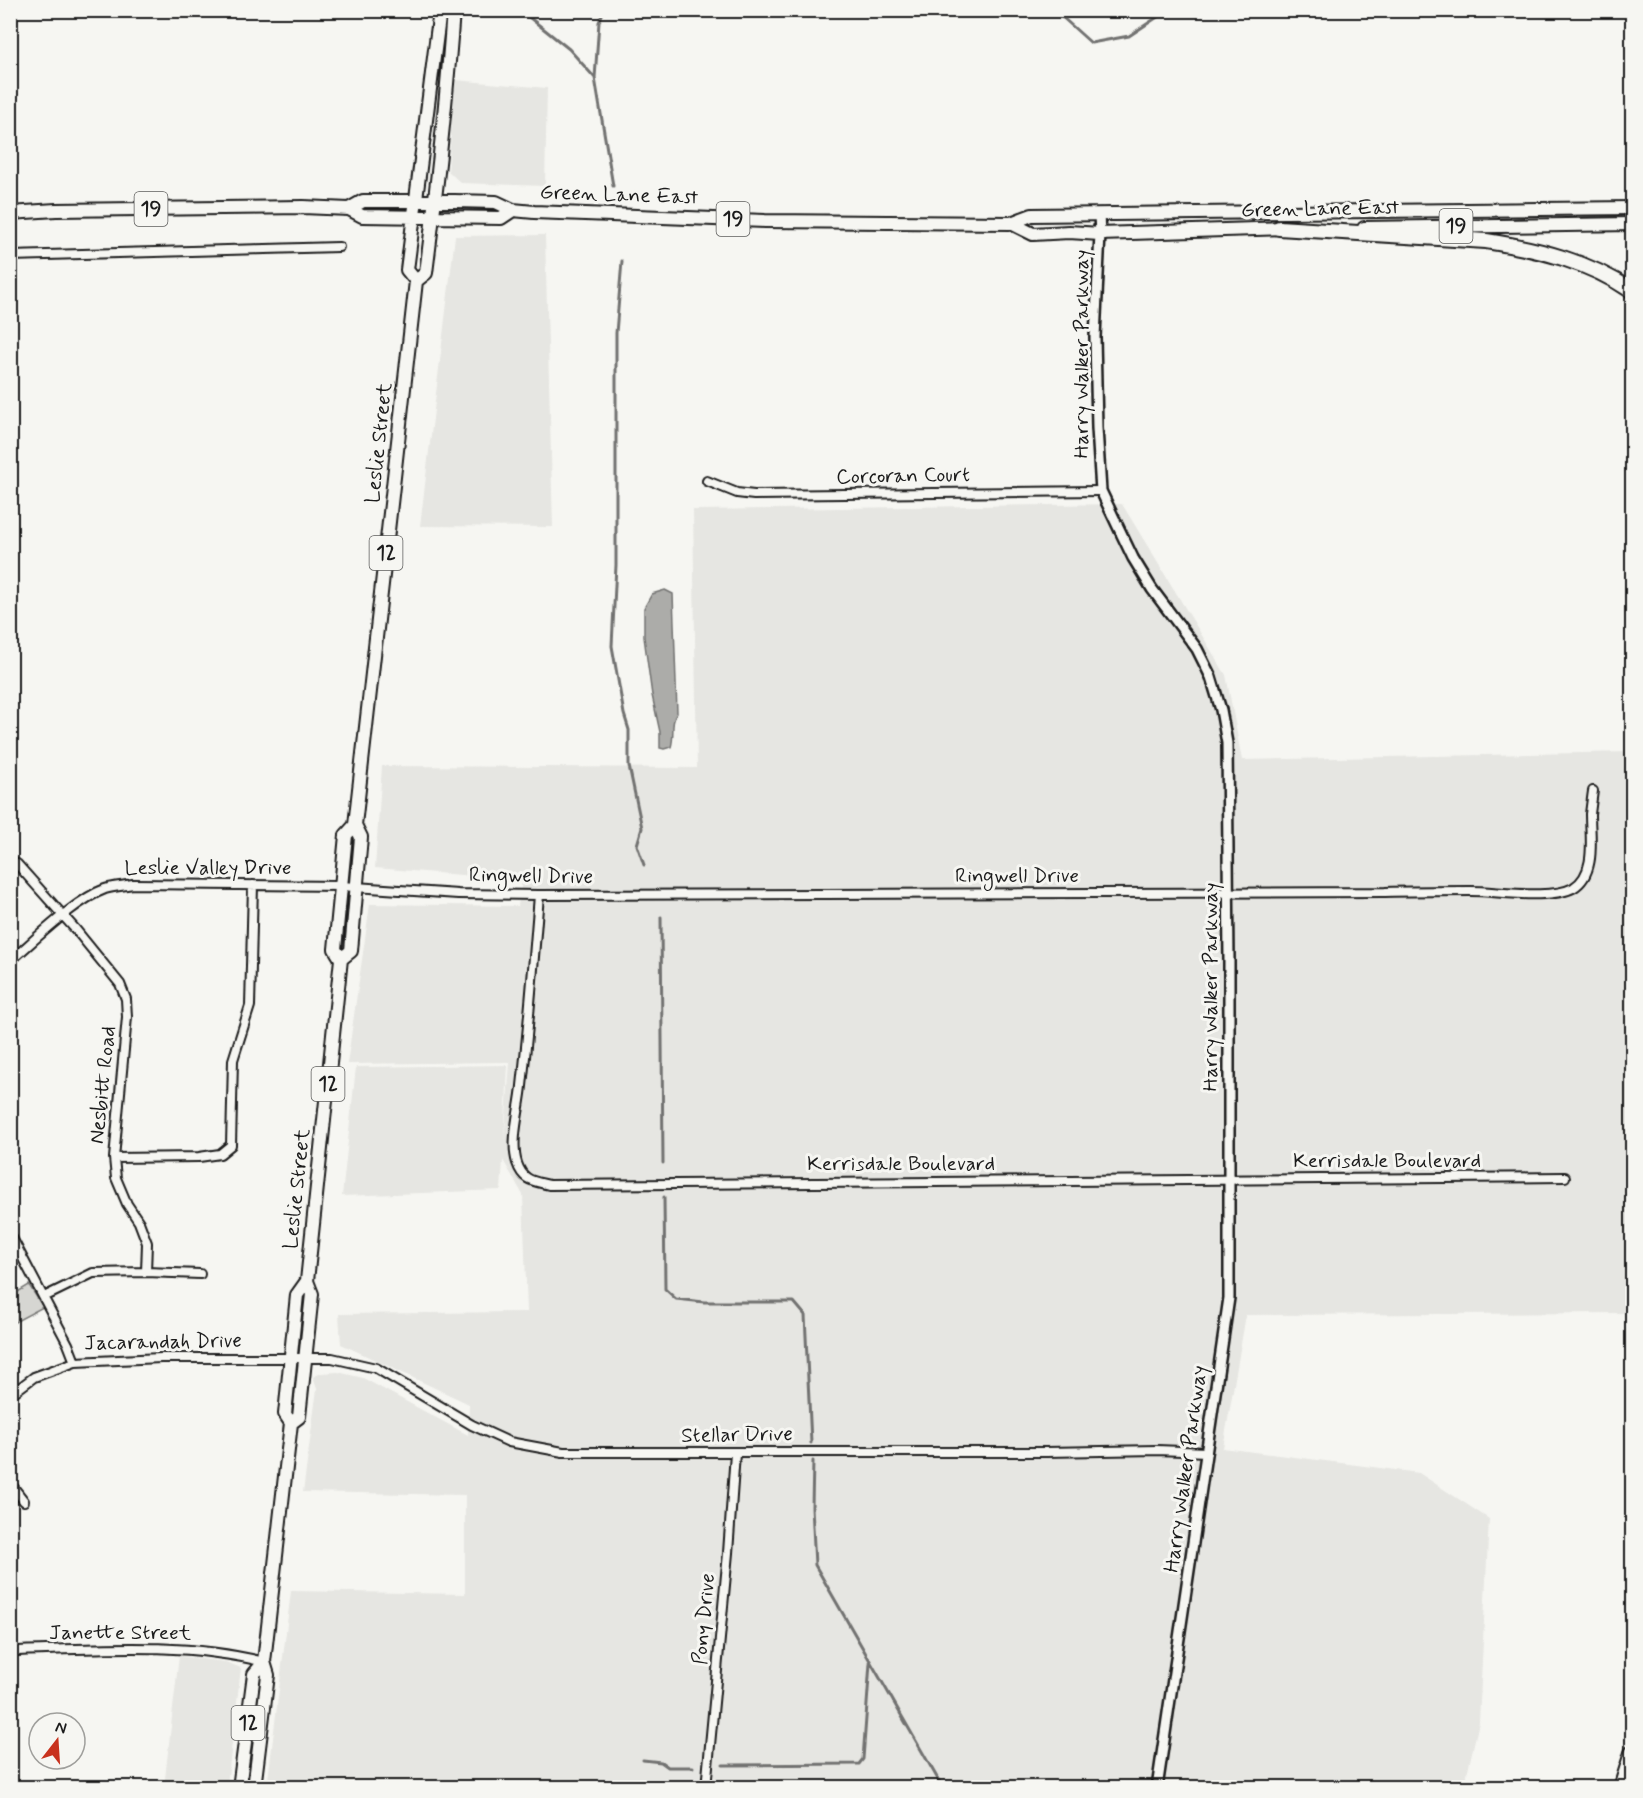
<svg xmlns="http://www.w3.org/2000/svg" width="1643" height="1798" font-family="Mynerve,sans-serif">
	<rect width="100%" height="100%" fill="#f6f6f2"/>
	<filter id="ink" filterUnits="userSpaceOnUse"><feTurbulence type="fractalNoise" baseFrequency=".0167" numOctaves="2"/><feDisplacementMap in="SourceGraphic" scale="12" xChannelSelector="R" yChannelSelector="G"/><feConvolveMatrix kernelMatrix="1 2 1 2 8 2 1 2 1" color-interpolation-filters="sRGB"/></filter>
	<g filter="url(#ink)">
		<path fill="#e6e6e2" d="M455,80L547,88L545,186L461,183L448,171Z
			M545,235L553,527L420,526L455,236Z
			M1122,504L1226,675L1242,760L1632,752V1313L1246,1315L1223,1448L1419,1473L1489,1519L1479,1722L1464,1787L267,1788L291,1591L465,1594V1495L303,1492L317,1389L313,1377L321,1373L338,1372L363,1378L468,1435L469,1404L341,1344L339,1314L527,1312L523,1195L503,1160L501,1190L342,1196L356,1067L508,1065L504,1143L510,1062L347,1064L370,904L518,906L522,880L375,868L382,766L697,768L693,510Z
			M179,1656L226,1662L241,1668L227,1785L224,1787H164Z"/>
		<path fill="#d6d6d2" stroke="#797977" stroke-width="1.5" d="M29,1285L43,1307L11,1324V1296Z"/>
		<path fill="#acaca9" stroke="#727271" stroke-width="1.5" d="M665,590L673,594L677,713C670,723 675,734 671,747L664,749L660,748V732L652,695L644,637V608L652,594Z"/>
		<g fill="none" stroke-linecap="round" stroke-linejoin="round">
			<path stroke="#727271" stroke-width="3" d="M520,10L569,49L595,78
				M604,10L599,22L595,78L613,186
				M1058,10L1061,16L1091,43L1129,36L1168,10
				M622,261L616,333V565L612,646L624,714L629,730V766L642,828L637,845L644,865
				M661,917L663,1163
				M664,1197L665,1289L676,1299L704,1302H794L805,1315L811,1443
				M813,1461L812,1507L815,1565L943,1788
				M643,1760L661,1762L668,1767H693
				M723,1765L859,1764L863,1759L870,1663"/>
			<defs>
				<path id="minor" d="M10,256L339,247
					M707,481L737,493L754,495L1101,491
					M10,861L17,864L76,930L120,984L126,999L127,1017L114,1158L116,1178L127,1204L139,1222L147,1243L146,1272
					M539,895C534,958 529,1022 522,1086C520,1109 510,1141 517,1163C523,1181 533,1181 549,1185L1565,1177
					M10,961C35,940 75,900 105,889C114,886 123,886 133,884L341,886L458,894L539,895C821,895 1103,894 1385,892C1414,891 1442,891 1471,891C1497,891 1551,900 1573,888C1597,874 1590,837 1590,814C1591,806 1592,798 1593,791
					M114,1158L199,1157L220,1154L231,1145L233,1060L250,1006L253,885
					M10,1234L68,1344L75,1362
					M44,1297L93,1273L146,1272L200,1274
					M10,1395L34,1377L75,1362L161,1358H332L376,1368L472,1425L509,1442L563,1452H1046L1157,1450L1207,1452
					M10,1483L24,1501
					M10,1651C94,1649 181,1641 264,1662
					M706,1788L728,1553L735,1453"/>
				<path id="tertiary" d="M1099,215L1100,234L1095,337L1097,428L1101,491L1133,558L1152,589L1197,649L1211,677L1221,710L1227,743L1229,961V1298L1157,1788"/>
				<path id="primary" d="M349,209L363,201H454L496,202L513,210L534,212L765,221L1011,223L1032,215L1632,208
					M10,213L56,210L303,207L349,209L362,216L501,218L513,210
					M1011,223L1033,234L1069,232L1100,234L1286,228
					M1364,228L1632,224
					M416,281L426,273C437,186 447,98 453,10
					M341,959L351,951L361,837L355,825L416,281L407,270L440,10
					M291,1423L299,1417L312,1294L307,1281L341,959L335,949L346,835L355,825
					M239,1788L254,1674L264,1662
					M254,1788L268,1675L264,1662L291,1423L285,1414L297,1295L307,1281"/>
				<path id="motorway" d="M1279,228L1486,241C1538,249 1588,261 1632,291
					M1621,1788L1632,1753"/>
			</defs>
			<use href="#minor" stroke="#1c1c1c" stroke-width="12"/>
			<use href="#tertiary" stroke="#1c1c1c" stroke-width="14"/>
			<use href="#primary" stroke="#1c1c1c" stroke-width="16"/>
			<use href="#motorway" stroke="#1c1c1c" stroke-width="18"/>
			<use href="#minor" stroke="#f6f6f2" stroke-width="8"/>
			<use href="#tertiary" stroke="#f6f6f2" stroke-width="9"/>
			<use href="#primary" stroke="#f6f6f2" stroke-width="12"/>
			<use href="#motorway" stroke="#f6f6f2" stroke-width="14"/>
		</g>
	</g>
	<g text-anchor="middle" dominant-baseline="central" stroke-width="6" stroke-linejoin="round" paint-order="stroke">
		<g fill="#f6f6f2" stroke="#5d5d5c" stroke-width="1.5">
			<rect x="134.5" y="192" width="33" height="34" rx="4.5"/>
			<rect x="716.5" y="202" width="33" height="34" rx="4.5"/>
			<rect x="1439.5" y="209" width="33" height="34" rx="4.5"/>
			<rect x="369.5" y="536" width="33" height="34" rx="4.5"/>
			<rect x="311.5" y="1067" width="33" height="34" rx="4.5"/>
			<rect x="231.5" y="1706" width="33" height="34" rx="4.5"/>
		</g>
		<g font-size="20" font-weight="bold" fill="#1c1c1c">
			<text x="151" y="209">19</text>
			<text x="733" y="219">19</text>
			<text x="1456" y="226">19</text>
			<text x="386" y="553">12</text>
			<text x="328" y="1084">12</text>
			<text x="248" y="1723">12</text>
		</g>
		<g font-size="21" fill="#1c1c1c" stroke="#f6f6f2">
			<text transform="translate(619 195) rotate(2)">Green Lane East</text>
			<text transform="translate(1320 209) rotate(-1)">Green Lane East</text>
			<text transform="translate(1082 354) rotate(-90)">Harry Walker Parkway</text>
			<text transform="translate(379 443) rotate(-84)">Leslie Street</text>
			<text transform="translate(903 476) rotate(-1)">Corcoran Court</text>
			<text x="208" y="868">Leslie Valley Drive</text>
			<text transform="translate(531 876) rotate(1)">Ringwell Drive</text>
			<text x="1017" y="876">Ringwell Drive</text>
			<text transform="translate(1211 987) rotate(-90)">Harry Walker Parkway</text>
			<text transform="translate(103 1085) rotate(-84)">Nesbitt Road</text>
			<text x="1387" y="1161">Kerrisdale Boulevard</text>
			<text x="901" y="1164">Kerrisdale Boulevard</text>
			<text transform="translate(297 1189) rotate(-84)">Leslie Street</text>
			<text transform="translate(163 1342) rotate(-1)">Jacarandah Drive</text>
			<text transform="translate(737 1435) rotate(-1)">Stellar Drive</text>
			<text transform="translate(1186 1469) rotate(-82)">Harry Walker Parkway</text>
			<text transform="translate(704 1619) rotate(-85)">Pony Drive</text>
			<text x="120" y="1633">Janette Street</text>
		</g>
	</g>
	<rect width="1643" height="1798" fill="none" stroke="#f6f6f2" stroke-width="36"/>
	<rect x="18" y="18" width="1607" height="1762" fill="none" stroke="#1c1c1c" stroke-width="2" filter="url(#ink)"/>
	<g transform="translate(57 1741) rotate(17)"><circle r="28" fill="#f6f6f2" stroke="#9f9f9c" stroke-width="1.5"/>
	<path d="M0-4.5L10 22L0 15L-10 22Z" fill="#c8321e"/>
	<text y="-9" font-size="16" font-weight="bold" text-anchor="middle" fill="#1c1c1c">N</text>
	</g>
</svg>
